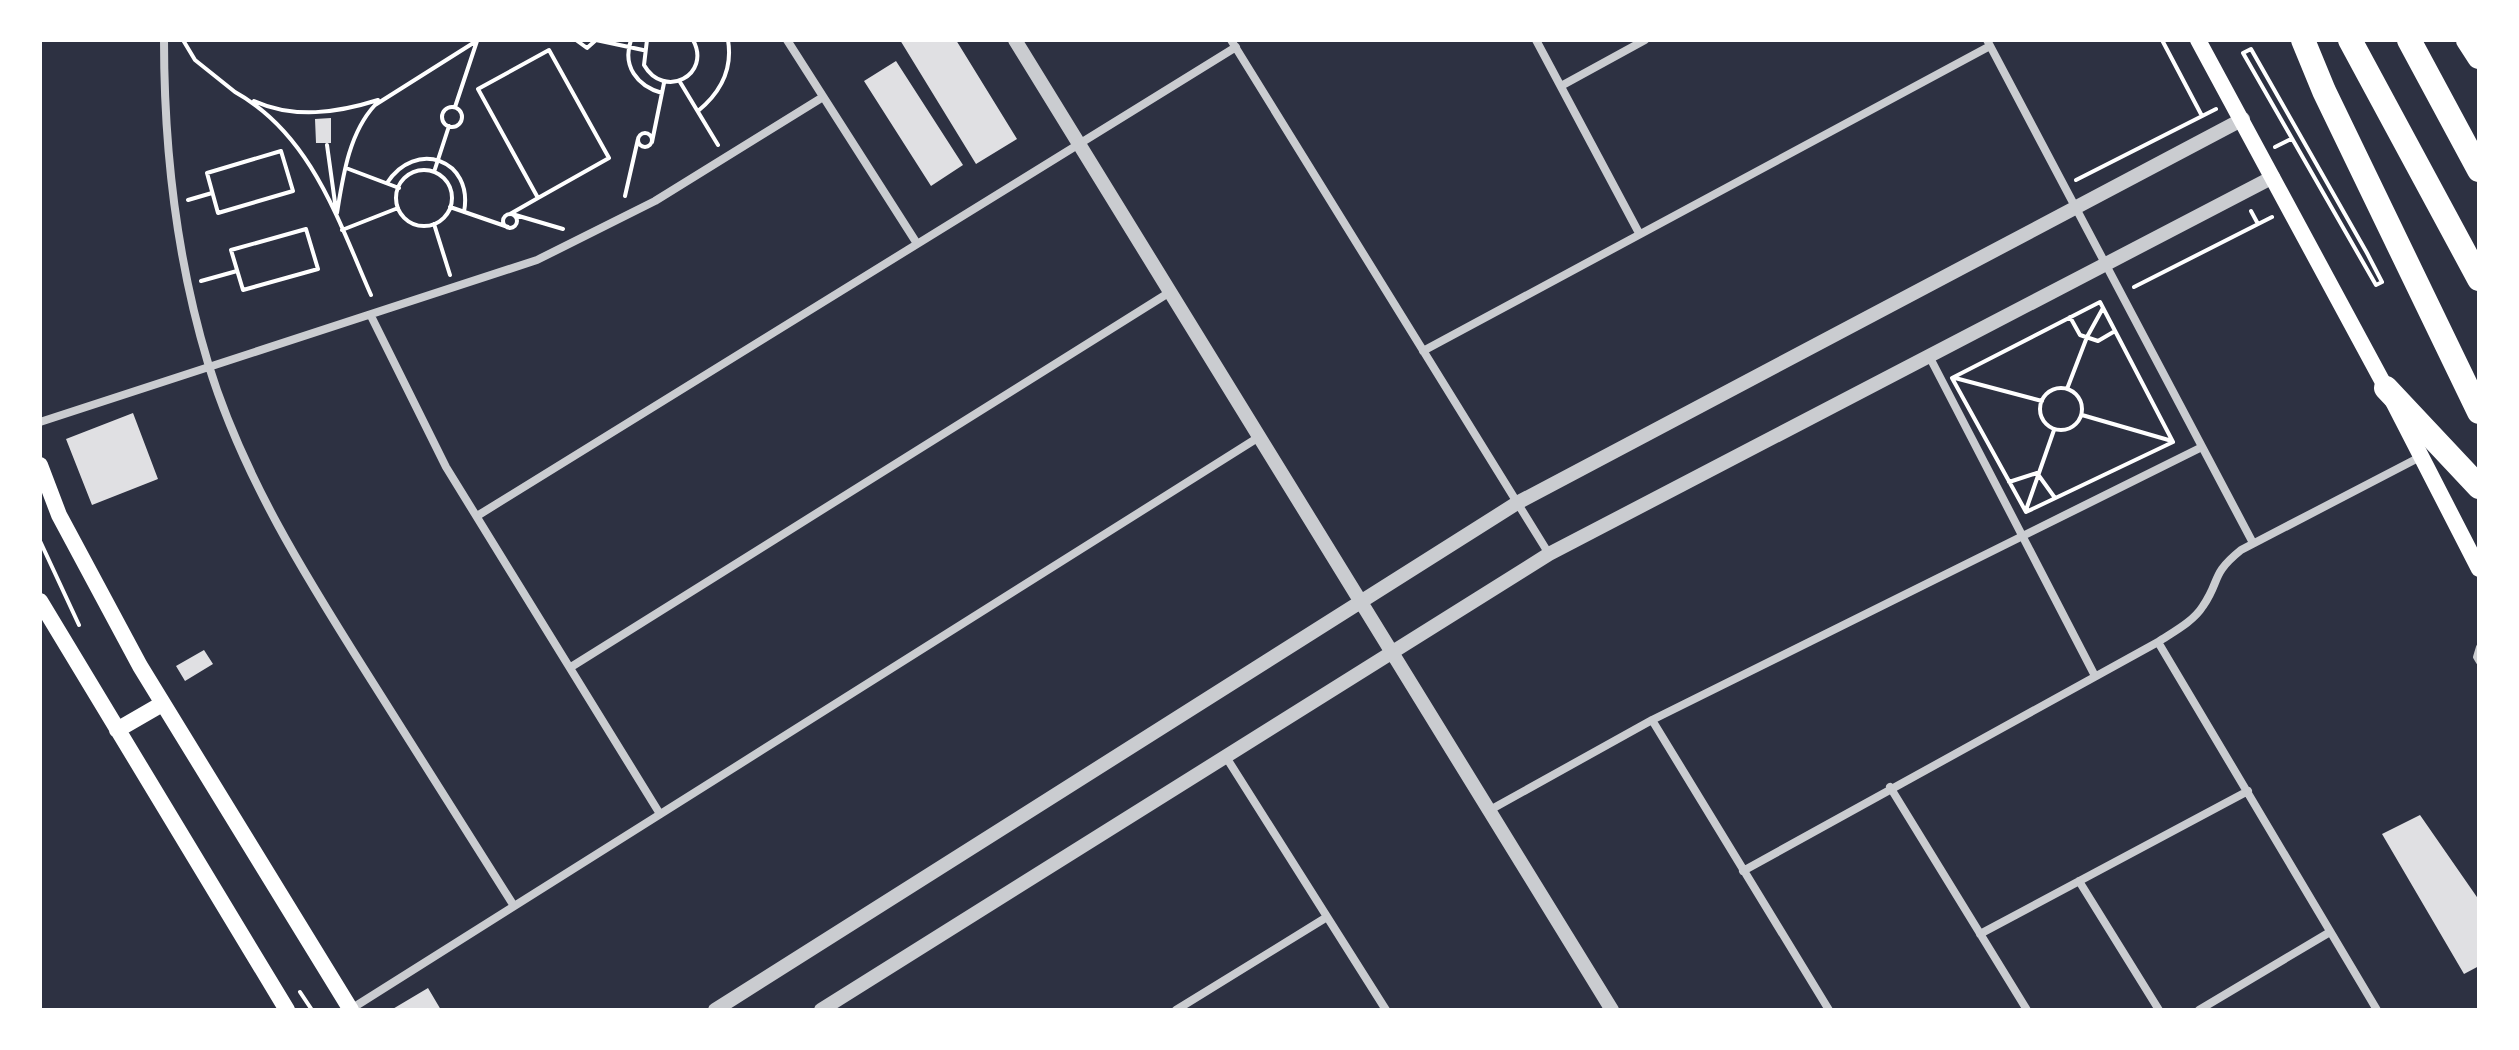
<svg xmlns="http://www.w3.org/2000/svg" width="2519" height="1050" font-family="'Noto Serif',serif">
	<rect width="100%" height="100%" fill="#2d3142"/>
	<path fill="#e0e0e3" d="M900,40H956L1017,139L976,164Z
		M896,61L963,165L931,186L864,81Z
		M331,118V143H316L315,119Z
		M133,413L158,479L92,505L66,439Z
		M204,650L213,664L185,681L176,666Z
		M2420,815L2479,900V966L2464,974L2382,834Z
		M428,988L441,1010H391Z"/>
	<g fill="none" stroke-linecap="round" stroke-linejoin="round">
		<path stroke="#fff" stroke-width="4" d="M183,40L195,60L235,92
			M576,40L587,48L596,40
			M596,40L643,50
			M631,40C622,66 637,86 662,93
			M647,40L644,65C664,100 712,75 693,40
			M2162,40L2202,116
			M2251,49L2367,253L2382,282L2376,285L2243,53Z
			M549,50L609,158L538,198L478,89Z
			M680,82L718,145
			M235,92C311,134 338,220 371,295
			M254,101C294,119 337,113 378,100
			M442 117a10 10 0 1 1 20 0a10 10 0 1 1-20 0Z
			M455,107L477,41
			M698,111C720,93 733,70 728,40
			M638 140a7 7 0 1 1 14 0a7 7 0 1 1-14 0Z
			M652,142L664,83
			M327,145L336,210
			M2275,147L2291,139
			M281,151L293,191L218,213L207,173Z
			M346,168L399,188
			M396 198a28 28 0 1 1 56 0a28 28 0 1 1-56 0Z
			M434,172L449,126
			M2076,180L2216,109
			M387,183C415,139 474,159 464,212
			M625,196L638,139
			M188,200L212,193
			M450,207L508,227
			M2251,211L2258,224
			M337,213C343,176 349,133 375,105L478,40
			M510,214L538,198
			M512,214L563,229
			M503 221a7 7 0 1 1 14 0a7 7 0 1 1-14 0Z
			M434,224L450,275
			M306,229L318,269L243,290L231,250Z
			M342,230L398,208
			M201,281L237,271
			M2134,287L2272,217
			M2100,302L2173,442L2026,512L1952,378Z
			M2070,317L2080,335L2098,341L2115,331
			M1955,378L2042,401
			M2040 409a21 21 0 1 1 42 0a21 21 0 1 1-42 0Z
			M2067,389L2087,337L2103,308
			M2082,415L2172,441
			M2009,482L2037,473L2055,498
			M2026,510L2054,430
			M40,541L79,625
			M300,992L312,1010"/>
		<path stroke="#caccd0" stroke-width="6" d="M2479,647L2476,657L2479,662"/>
		<path stroke="#caccd0" stroke-width="8" d="M164,40C164,151 176,257 208,363C242,475 306,577 368,675C417,752 466,829 514,906
			M787,40L916,242
			M1231,40L1549,554
			M1536,40L1639,233
			M1987,40L2253,543
			M1561,86L1645,40
			M371,316L446,467L660,814
			M1423,351L1990,46
			M1928,354L2095,676
			M40,422L537,260L655,201L823,97
			M477,516L1236,47
			M2158,642L2377,1010
			M571,667L1170,292
			M1652,720L1829,1010
			M1226,757L1386,1010
			M1890,787L2027,1010
			M1490,810L1652,720L2202,447
			M1743,871L2158,642C2173,632 2193,622 2203,606C2221,580 2210,575 2241,550L2422,456
			M2079,881L2159,1010
			M1980,934L2248,791
			M351,1009L1259,437
			M1176,1010L1327,917
			M2199,1010L2330,932"/>
		<path stroke="#caccd0" stroke-width="14" d="M1015,40L1612,1010
			M715,1010L1517,503L2243,119
			M821,1010L1549,554L2273,177"/>
		<path stroke="#fff" stroke-width="16" d="M2198,40L2386,388L2479,569
			M40,465L59,515L140,666L351,1010
			M40,601L287,1010
			M117,730L162,704"/>
		<path stroke="#fff" stroke-width="24" d="M2303,40L2324,91L2479,412
			M2350,40L2479,279
			M2409,40L2479,170
			M2468,40L2479,57
			M2386,388L2479,487"/>
	</g>
	<rect width="2519" height="1050" fill="none" stroke="#ffffff" stroke-width="84"/>
</svg>
